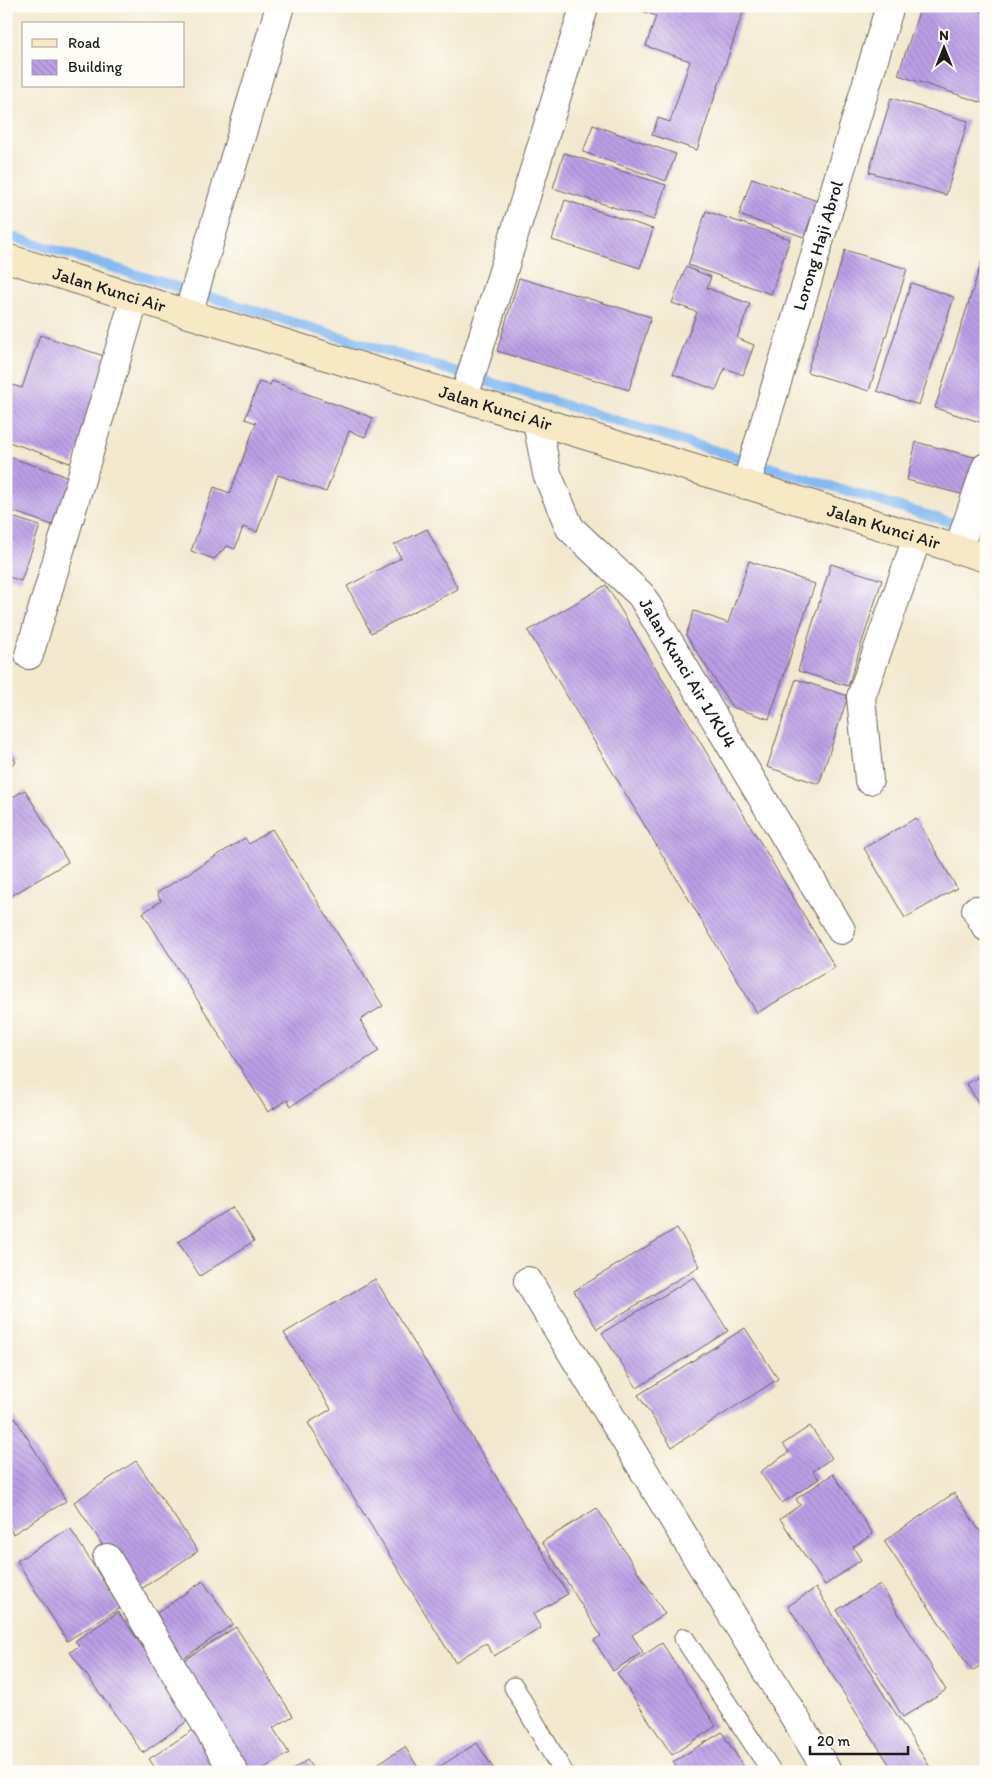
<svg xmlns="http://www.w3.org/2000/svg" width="992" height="1778" font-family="Itim,sans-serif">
	<defs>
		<pattern id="building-back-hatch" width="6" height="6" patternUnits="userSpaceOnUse" patternTransform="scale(1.25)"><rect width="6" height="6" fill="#bb9fe6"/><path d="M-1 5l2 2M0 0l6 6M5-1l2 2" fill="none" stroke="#a088c5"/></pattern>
	</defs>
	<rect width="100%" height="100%" fill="#fdfcf7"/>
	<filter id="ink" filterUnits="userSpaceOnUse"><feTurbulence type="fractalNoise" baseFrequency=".02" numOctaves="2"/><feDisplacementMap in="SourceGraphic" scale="10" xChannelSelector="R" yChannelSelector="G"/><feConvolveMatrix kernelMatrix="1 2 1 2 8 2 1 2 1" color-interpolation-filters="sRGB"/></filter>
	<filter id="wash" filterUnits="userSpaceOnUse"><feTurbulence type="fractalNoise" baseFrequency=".0096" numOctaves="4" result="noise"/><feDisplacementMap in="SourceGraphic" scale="20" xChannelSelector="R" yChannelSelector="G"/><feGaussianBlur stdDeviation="1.12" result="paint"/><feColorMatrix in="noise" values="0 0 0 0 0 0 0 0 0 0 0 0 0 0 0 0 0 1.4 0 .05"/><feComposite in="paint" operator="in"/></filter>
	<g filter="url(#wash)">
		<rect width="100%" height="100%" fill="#f2e8ce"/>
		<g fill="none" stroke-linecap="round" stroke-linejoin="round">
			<path stroke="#82baf2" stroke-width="10" d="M6,235L986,533"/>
		</g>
		<g id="blocks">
			<path fill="url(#building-back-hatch)" d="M640,6H745L697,150L652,135L658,118L670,122L690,61L646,46L656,16L639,10Z
				M921,6H966L986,13V104L898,75Z
				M891,98L968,121L946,195L869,172Z
				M593,125L676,154L666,181L583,152Z
				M564,153L666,185L654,220L553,188Z
				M752,178L817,201L804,237L739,215Z
				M565,200L653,229L640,268L552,240Z
				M706,211L790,239L771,294L688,265Z
				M845,250L907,269L869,391L807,372Z
				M984,254H986V424L935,408Z
				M686,267L711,277L707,288L750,304L737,338L754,345L743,375L725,368L716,390L673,374L697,312L672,303Z
				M519,278L651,317L629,390L497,351Z
				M911,283L954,297L919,405L877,391Z
				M40,335L110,358L73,464L6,441V383L22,388Z
				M272,381L373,418L365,437L349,431L326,492L278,475L257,532L243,527L235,549L227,546L214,559L191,551L214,487L230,493L256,423L245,419L259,382L270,385Z
				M916,442L978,458L968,496L907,480Z
				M6,456L78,480L61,528L6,509Z
				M6,515L40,526L21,581L6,576Z
				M427,529L458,589L371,633L347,586L401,558L394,545Z
				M749,561L815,584L769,719L732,707L686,635L694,611L728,623Z
				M831,564L882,580L848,686L798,671Z
				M606,585L835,967L757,1013L528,631Z
				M796,679L848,696L819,784L767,767Z
				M6,746L16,762L6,768Z
				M25,790L68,862L6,899V791L11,798Z
				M916,818L957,888L905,918L864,848Z
				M272,829L383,1006L360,1020L379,1051L291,1106L287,1100L268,1112L143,913L161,901L157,893L245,838L249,844Z
				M986,1072V1115L967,1084Z
				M232,1207L254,1241L200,1276L178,1242Z
				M677,1228L700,1266L597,1329L574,1291Z
				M694,1277L728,1331L637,1388L602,1333Z
				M375,1279L568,1594L533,1614L541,1628L494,1656L486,1643L455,1662L308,1423L331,1409L284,1333Z
				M745,1328L778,1379L672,1447L638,1395Z
				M15,1418L66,1501L13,1534L6,1522V1423Z
				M810,1426L832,1458L813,1471L819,1479L782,1503L760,1472L789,1452L783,1444Z
				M136,1461L198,1551L135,1593L74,1502Z
				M833,1474L873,1534L853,1547L861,1560L825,1585L780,1519L800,1505L796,1499Z
				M954,1493L986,1540V1662L972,1671L884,1541Z
				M597,1508L665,1614L632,1635L643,1652L613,1671L594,1640L601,1636L542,1542Z
				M70,1528L120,1608L67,1641L17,1561Z
				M203,1581L233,1624L177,1663L147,1620Z
				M880,1584L946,1690L903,1717L837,1610Z
				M816,1588L933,1772H894L788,1606Z
				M118,1612L193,1717L143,1753L70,1652L79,1646L75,1641Z
				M236,1627L293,1716L273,1728L289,1753L260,1772H250L206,1703L173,1667Z
				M662,1643L716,1726L672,1755L617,1673Z
				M196,1728L224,1772H158L149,1759Z
				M722,1732L747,1772H679L673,1762Z
				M477,1743L496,1772H431Z
				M405,1747L421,1772H364Z
				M307,1760L315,1772H289Z"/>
		</g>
	</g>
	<g filter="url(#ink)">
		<use href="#blocks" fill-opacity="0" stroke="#67635a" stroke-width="1"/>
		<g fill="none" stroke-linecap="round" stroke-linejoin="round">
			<defs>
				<path id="lane" d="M684,1638L772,1772
					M514,1687L563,1772"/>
				<g id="street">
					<path d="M188,314L280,6"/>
					<path d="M464,398L583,11"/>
					<path id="s1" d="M537,422L547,474L570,528L641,595L841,930"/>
					<path id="s2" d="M746,485L890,6"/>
					<path d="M958,550L986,467"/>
					<path d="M29,655L135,297"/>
					<path d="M869,780L861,697L917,538"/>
					<path d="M976,910L986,927"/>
					<path d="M528,1281L828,1772"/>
					<path d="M107,1558L234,1772"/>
				</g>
				<g id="secondary">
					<path id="s3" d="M6,258L986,558"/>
				</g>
			</defs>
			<use href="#lane" stroke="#67635a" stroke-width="21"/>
			<use href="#street" stroke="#67635a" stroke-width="30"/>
			<use href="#secondary" stroke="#67635a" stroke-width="30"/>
			<use href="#lane" stroke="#fff" stroke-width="19"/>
			<use href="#street" stroke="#fff" stroke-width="28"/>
			<use href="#secondary" stroke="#f6e9c3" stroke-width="28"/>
		</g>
	</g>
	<g text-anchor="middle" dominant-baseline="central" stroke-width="4.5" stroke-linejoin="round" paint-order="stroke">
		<g font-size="18" fill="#1c1c1c" stroke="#fdfcf7">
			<text stroke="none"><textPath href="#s2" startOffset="250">Lorong Haji Abrol</textPath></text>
			<text stroke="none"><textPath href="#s3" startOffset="108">Jalan Kunci Air</textPath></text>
			<text stroke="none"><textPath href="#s3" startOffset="512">Jalan Kunci Air</textPath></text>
			<text stroke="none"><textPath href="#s3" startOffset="918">Jalan Kunci Air</textPath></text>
			<text stroke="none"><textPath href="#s1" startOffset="300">Jalan Kunci Air 1/KU4</textPath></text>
		</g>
	</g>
	<rect width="992" height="1778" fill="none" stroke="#fdfcf7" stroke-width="25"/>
	<rect x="22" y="22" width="162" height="65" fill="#fdfcf7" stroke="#a3a29f"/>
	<rect x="32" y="39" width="25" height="8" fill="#f6e9c3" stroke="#a3a29f"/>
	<text x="68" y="48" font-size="15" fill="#1c1c1c">Road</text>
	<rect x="32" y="60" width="25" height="15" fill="url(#building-back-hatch)" stroke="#a3a29f"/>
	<text x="68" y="72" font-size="15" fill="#1c1c1c">Building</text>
	<g transform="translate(944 48)" stroke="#fdfcf7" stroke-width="4" paint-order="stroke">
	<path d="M0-4L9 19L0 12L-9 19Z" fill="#1c1c1c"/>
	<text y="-8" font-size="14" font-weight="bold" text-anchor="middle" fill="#1c1c1c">N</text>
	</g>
	<path d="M810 1746v8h98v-8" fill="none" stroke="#1c1c1c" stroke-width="2.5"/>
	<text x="817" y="1746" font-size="15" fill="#1c1c1c" stroke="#fdfcf7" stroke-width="4" paint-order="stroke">20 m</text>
</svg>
